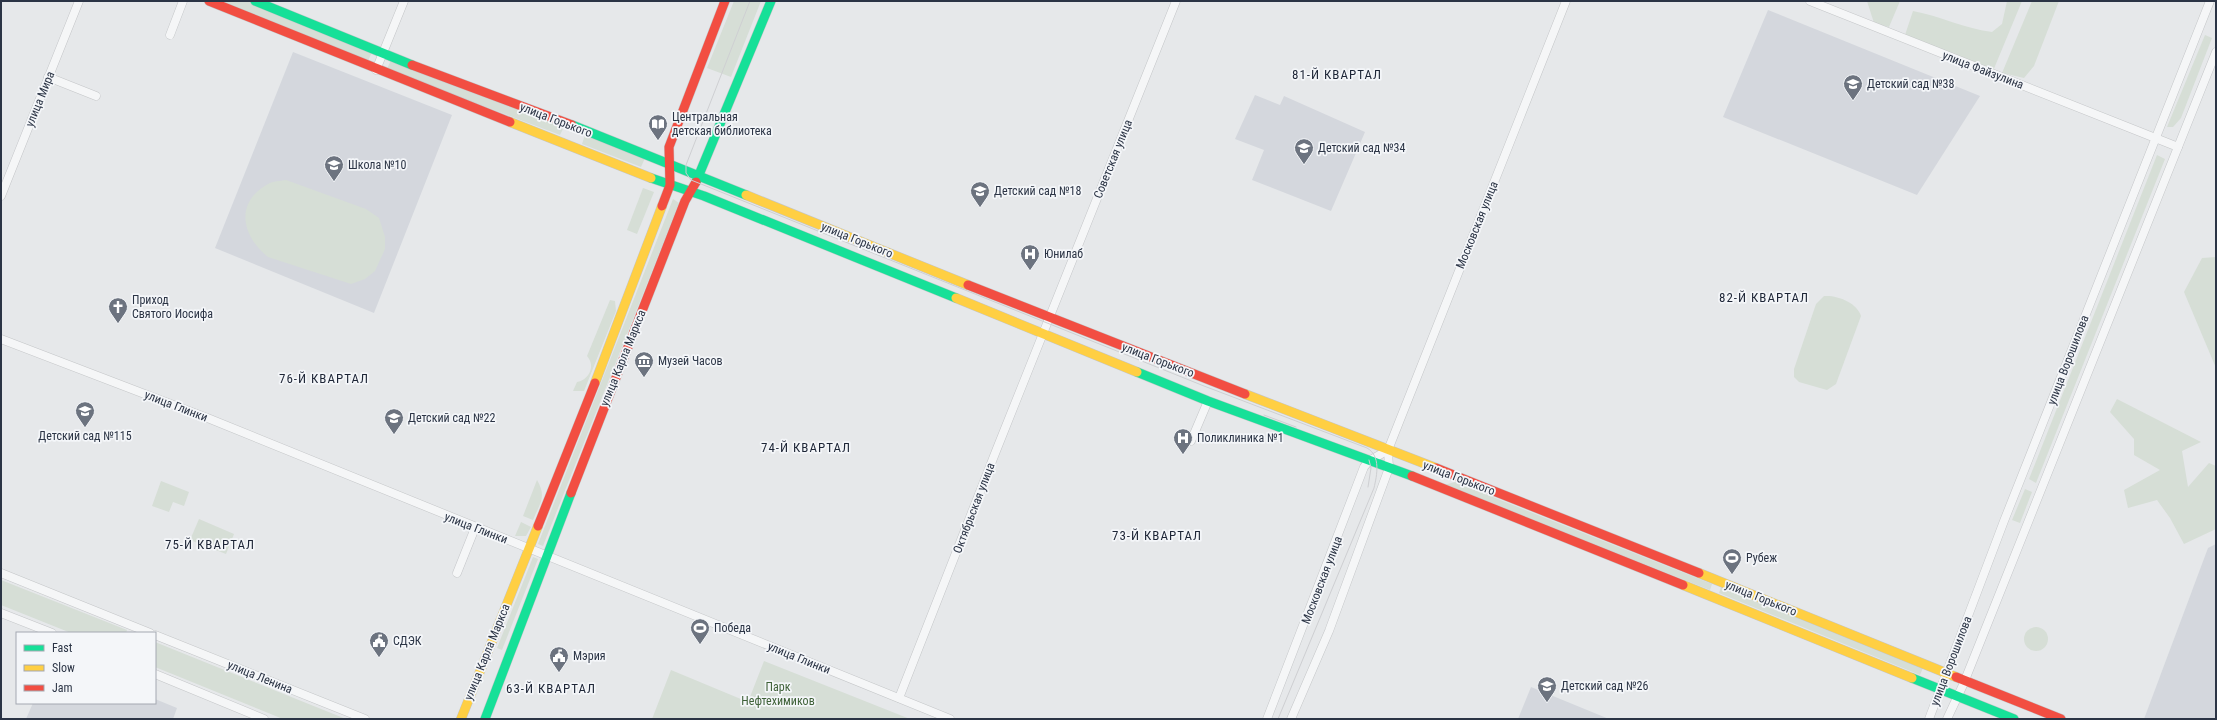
<svg xmlns="http://www.w3.org/2000/svg" width="2217" height="720" viewBox="0 0 2217 720" font-family="'Roboto Condensed',sans-serif">
<style>
.built{fill:#d4d7dd}
.green{fill:#d6ded6}
.lines{fill:none;stroke-linecap:round;stroke-linejoin:round}
.street-casing{stroke:#c4c6c8;stroke-width:9}
.fast-casing{stroke:#c4c6c8;stroke-width:10}
.slow-casing{stroke:#c4c6c8;stroke-width:10}
.jam-casing{stroke:#c4c6c8;stroke-width:10}
.street{stroke:#f5f6f7;stroke-width:8}
.fast{stroke:#16e098;stroke-width:9}
.slow{stroke:#ffcf43;stroke-width:9}
.jam{stroke:#f24e42;stroke-width:9}
.tram{stroke:#cecfd2;stroke-width:1}
.labels{text-anchor:middle;stroke-width:3.5;stroke-linejoin:round;paint-order:stroke}
.street-label{font-size:12px;fill:#2b3445;stroke:#f4f6f9}
.poi-label{font-size:12px;fill:#2b3445;stroke:#f4f6f9;text-anchor:start}
.park-label{font-size:12px;fill:#3f6138;stroke:#f4f6f9}
.neighbourhood-label{font-size:13px;letter-spacing:1px;fill:#1d2536;stroke:#f4f6f9}
</style>
<rect width="100%" height="100%" fill="#e6e8ea"/>
<!-- built -->
<g class="built">
<polygon points="1768,10 1980,96 1917,195 1723,117"/>
<polygon points="293,52 452,115 374,313 215,248"/>
<polygon points="1255,95 1280,105 1284,96 1365,132 1331,211 1252,180 1264,150 1235,139"/>
<polygon points="2216,544 2216,719 2144,719 2208,548"/>
<polygon points="1531,687 1609,719 1518,719"/>
<polygon points="155,699 177,708 173,719 26,719 33,703 155,703"/>
</g>
<!-- green -->
<g class="green">
<polygon points="220,1 248,1 372,52 368,61"/>
<polygon points="734,1 761,1 731,77 707,68"/>
<polygon points="1867,1 1900,1 1889,27 1874,23"/>
<path d="M2007 1H2022L1993 71 1905 35 1913 11C1940 16 1963 28 1992 32L2002 24Z"/>
<polygon points="2032,1 2059,1 2034,66 2024,78 2002,73"/>
<polygon points="2205,35 2212,38 2181,118 2173,127 2167,127"/>
<polygon points="391,60 564,127 560,135 387,69"/>
<polygon points="585,135 645,158 641,167 582,144"/>
<polygon points="2157,155 2165,159 2036,483 2029,479"/>
<path d="M286 180 366 209 379 218 385 237V249L375 271 365 279 351 284 268 257C242 236 234 203 268 184 273 181 280 181 286 180Z"/>
<polygon points="643,188 654,192 637,234 627,230"/>
<polygon points="673,199 679,203 543,546 538,544"/>
<polygon points="2216,257 2216,368 2184,292 2202,258"/>
<path d="M1824 296C1838 295 1857 303 1861 316L1836 384 1827 390 1799 382 1794 377V369L1816 304Z"/>
<path d="M610 300 615 301 616 311 584 391H573L577 382C589 380 596 366 587 356Z"/>
<polygon points="2117,399 2201,442 2182,451 2188,487 2209,463 2216,466 2216,529 2184,544 2170,518 2157,500 2128,508 2124,490 2160,470 2134,455 2134,439 2110,412"/>
<path d="M537 480C547 497 540 503 533 520L523 516Z"/>
<polygon points="161,481 189,492 184,506 173,502 169,512 152,506"/>
<polygon points="1455,482 1712,584 1710,590 1444,485"/>
<polygon points="2025,489 2032,492 2020,523 2012,520"/>
<polygon points="199,519 234,534 226,554 190,540"/>
<polygon points="521,522 531,527 526,536 515,536"/>
<polygon points="533,557 538,559 502,650 497,648"/>
<polygon points="1,580 127,630 126,633 71,633 1,605"/>
<polygon points="1721,587 1923,668 1920,675 1719,593"/>
<circle cx="2036" cy="639" r="12"/>
<polygon points="155,642 346,719 283,719 155,667"/>
<polygon points="764,661 910,719 652,719 671,670 748,702"/>
</g>
<g class="lines">
<defs>
<g id="street">
<polyline points="1810,1 2178,147"/>
<polyline points="170,35 183,1"/>
<polyline points="376,70 404,1"/>
<polyline points="48,77 96,96"/>
<polyline points="1,196 79,1"/>
<polyline points="1,339 210,419 950,719"/>
<polyline points="1191,441 1208,401"/>
<polyline points="1,573 150,633"/>
<polyline points="457,573 475,528"/>
<polyline points="1,613 52,633"/>
<polyline points="155,635 365,719"/>
<polyline points="155,674 264,719"/>
<polyline points="899,698 996,451 1176,1"/>
<polyline points="1267,719 1364,467 1369,461 1388,450"/>
<polyline points="1291,719 1329,631 1389,468 1388,450 1566,1"/>
<polyline points="1929,719 2004,521 2210,1"/>
<polyline points="1947,719 1963,685 2216,52"/>
</g>
<g id="fast">
<polyline points="255,1 412,65"/>
<polyline points="572,125 746,195"/>
<polyline points="651,178 704,196 956,298"/>
<polyline points="696,182 771,1"/>
<polyline points="1137,372 1208,401 1412,476"/>
<polyline points="1912,678 2014,719"/>
<polyline points="485,719 571,493"/>
</g>
<g id="slow">
<polyline points="510,122 651,178"/>
<polyline points="746,195 968,285"/>
<polyline points="956,298 1137,372"/>
<polyline points="595,383 662,206"/>
<polyline points="1245,394 1436,468"/>
<polyline points="1699,573 1956,677"/>
<polyline points="1683,585 1912,678"/>
<polyline points="461,719 538,526"/>
</g>
<g id="jam">
<polyline points="209,1 510,122"/>
<polyline points="412,65 572,125"/>
<polyline points="662,206 670,185 669,147 725,1"/>
<polyline points="968,285 1245,394"/>
<polyline points="1436,468 1699,573"/>
<polyline points="1412,476 1683,585"/>
<polyline points="571,493 685,201 696,182"/>
<polyline points="538,526 595,383"/>
<polyline points="1956,677 2061,719"/>
</g>
</defs>
<!-- street casing -->
<use href="#street" class="street-casing"/>
<!-- fast casing -->
<use href="#fast" class="fast-casing"/>
<!-- slow casing -->
<use href="#slow" class="slow-casing"/>
<!-- jam casing -->
<use href="#jam" class="jam-casing"/>
<!-- street -->
<use href="#street" class="street"/>
<!-- fast -->
<use href="#fast" class="fast"/>
<!-- slow -->
<use href="#slow" class="slow"/>
<!-- jam -->
<use href="#jam" class="jam"/>
<!-- tram -->
<g class="tram">
<path d="M750 1 686 165V173L691 180 1204 386 1367 448C1381 456 1377 475 1374 488L1278 719"/>
<polyline points="1264,415 1296,427"/>
<polyline points="1368,487 1371,468 1369,460"/>
</g>
</g>
<!-- icons -->
<defs>
<symbol id="school-pin" viewBox="-11 -11 22 30"><path d="M0 17L-7.5 6A9.5 9.5 0 1 1 7.5 6Z" fill="#6c737f" stroke="#f4f6f9"/><path d="M0-5L7-2L0 1L-7-2ZM-4 1L0 2.5L4 1V4Q0 6-4 4Z" fill="#fff"/></symbol>
<symbol id="library-pin" viewBox="-11 -11 22 30"><path d="M0 17L-7.5 6A9.5 9.5 0 1 1 7.5 6Z" fill="#6c737f" stroke="#f4f6f9"/><path d="M-6-4Q-3-5.5-.7-3.5V5Q-3 3-6 4ZM6-4Q3-5.5 .7-3.5V5Q3 3 6 4Z" fill="#fff"/></symbol>
<symbol id="hospital-pin" viewBox="-11 -11 22 30"><path d="M0 17L-7.5 6A9.5 9.5 0 1 1 7.5 6Z" fill="#6c737f" stroke="#f4f6f9"/><path d="M-5-5h3v3.5h4V-5h3V5h-3V1.5h-4V5h-3Z" fill="#fff"/></symbol>
<symbol id="church-pin" viewBox="-11 -11 22 30"><path d="M0 17L-7.5 6A9.5 9.5 0 1 1 7.5 6Z" fill="#6c737f" stroke="#f4f6f9"/><path d="M-1.2-6h2.4v3.5h3.3v2.4h-3.3V6h-2.4V-.1h-3.3v-2.4h3.3Z" fill="#fff"/></symbol>
<symbol id="museum-pin" viewBox="-11 -11 22 30"><path d="M0 17L-7.5 6A9.5 9.5 0 1 1 7.5 6Z" fill="#6c737f" stroke="#f4f6f9"/><path d="M0-6L6-3V-2H-6V-3ZM-5-1h2V3h-2ZM-1-1h2V3h-2ZM3-1h2V3H3ZM-6 4H6V6H-6Z" fill="#fff"/></symbol>
<symbol id="stadium-pin" viewBox="-11 -11 22 30"><path d="M0 17L-7.5 6A9.5 9.5 0 1 1 7.5 6Z" fill="#6c737f" stroke="#f4f6f9"/><path d="M0-5a6.5 5 0 1 0 0 10a6.5 5 0 1 0 0-10ZM-3.5-1.8h7v3.6h-7Z" fill="#fff"/></symbol>
<symbol id="civic-pin" viewBox="-11 -11 22 30"><path d="M0 17L-7.5 6A9.5 9.5 0 1 1 7.5 6Z" fill="#6c737f" stroke="#f4f6f9"/><path d="M-.6-6.5H3V-4.5H.6V-3L4-1V1h2V6H-6V1h2V-1L-.6-3ZM-1.2 2.5V6h2.4V2.5Z" fill="#fff"/></symbol>
</defs>
<g fill-rule="evenodd">
<use href="#school-pin" x="1842" y="73" width="22" height="30"/>
<use href="#library-pin" x="647" y="113" width="22" height="30"/>
<use href="#school-pin" x="1293" y="137" width="22" height="30"/>
<use href="#school-pin" x="323" y="154" width="22" height="30"/>
<use href="#school-pin" x="969" y="180" width="22" height="30"/>
<use href="#hospital-pin" x="1019" y="243" width="22" height="30"/>
<use href="#church-pin" x="107" y="296" width="22" height="30"/>
<use href="#museum-pin" x="633" y="350" width="22" height="30"/>
<use href="#school-pin" x="74" y="400" width="22" height="30"/>
<use href="#school-pin" x="383" y="407" width="22" height="30"/>
<use href="#hospital-pin" x="1172" y="427" width="22" height="30"/>
<use href="#stadium-pin" x="1721" y="547" width="22" height="30"/>
<use href="#stadium-pin" x="689" y="617" width="22" height="30"/>
<use href="#civic-pin" x="368" y="630" width="22" height="30"/>
<use href="#civic-pin" x="548" y="645" width="22" height="30"/>
<use href="#school-pin" x="1536" y="675" width="22" height="30"/>
</g>
<g class="labels">
<!-- street labels -->
<g class="street-label">
<text transform="translate(1983 70) rotate(21)" y="4">улица Файзулина</text>
<text transform="translate(40 99) rotate(-68)" y="4">улица Мира</text>
<text transform="translate(556 120) rotate(21)" y="4">улица Горького</text>
<text transform="translate(1113 159) rotate(-68)" y="4">Советская улица</text>
<text transform="translate(1477 225) rotate(-68)" y="4">Московская улица</text>
<text transform="translate(857 240) rotate(22)" y="4">улица Горького</text>
<text transform="translate(623 358) rotate(-68)" y="4">улица Карла Маркса</text>
<text transform="translate(1158 360) rotate(21)" y="4">улица Горького</text>
<text transform="translate(2068 360) rotate(-69)" y="4">улица Ворошилова</text>
<text transform="translate(176 406) rotate(21)" y="4">улица Глинки</text>
<text transform="translate(1459 478) rotate(21)" y="4">улица Горького</text>
<text transform="translate(974 508) rotate(-69)" y="4">Октябрьская улица</text>
<text transform="translate(476 528) rotate(21)" y="4">улица Глинки</text>
<text transform="translate(1322 580) rotate(-69)" y="4">Московская улица</text>
<text transform="translate(1761 598) rotate(22)" y="4">улица Горького</text>
<text transform="translate(487 652) rotate(-68)" y="4">улица Карла Маркса</text>
<text transform="translate(799 658) rotate(22)" y="4">улица Глинки</text>
<text transform="translate(1951 661) rotate(-69)" y="4">улица Ворошилова</text>
<text transform="translate(260 677) rotate(22)" y="4">улица Ленина</text>
</g>
<!-- poi labels -->
<g class="poi-label">
<text x="1867" y="88">Детский сад №38</text>
<text x="672" y="121">Центральная<tspan x="672" dy="14">детская библиотека</tspan></text>
<text x="1318" y="152">Детский сад №34</text>
<text x="348" y="169">Школа №10</text>
<text x="994" y="195">Детский сад №18</text>
<text x="1044" y="258">Юнилаб</text>
<text x="132" y="304">Приход<tspan x="132" dy="14">Святого Иосифа</tspan></text>
<text x="658" y="365">Музей Часов</text>
<text x="408" y="422">Детский сад №22</text>
<text x="85" y="440" text-anchor="middle">Детский сад №115</text>
<text x="1197" y="442">Поликлиника №1</text>
<text x="1746" y="562">Рубеж</text>
<text x="714" y="632">Победа</text>
<text x="393" y="645">СДЭК</text>
<text x="573" y="660">Мэрия</text>
<text x="1561" y="690">Детский сад №26</text>
</g>
<!-- park labels -->
<g class="park-label">
<text x="778" y="691">Парк<tspan x="778" dy="14">Нефтехимиков</tspan></text>
</g>
<!-- neighbourhood labels -->
<g class="neighbourhood-label">
<text x="1337" y="79">81-Й КВАРТАЛ</text>
<text x="1764" y="302">82-Й КВАРТАЛ</text>
<text x="324" y="383">76-Й КВАРТАЛ</text>
<text x="806" y="452">74-Й КВАРТАЛ</text>
<text x="1157" y="540">73-Й КВАРТАЛ</text>
<text x="210" y="549">75-Й КВАРТАЛ</text>
<text x="551" y="693">63-Й КВАРТАЛ</text>
</g>
</g>
<!-- border -->
<rect width="2217" height="720" fill="none" stroke="#2b3445" stroke-width="4"/>
<!-- legend -->
<rect x="16" y="632" width="140" height="72" fill="#f4f6f9" stroke="#a4a8b1"/>
<rect x="24" y="645" width="20" height="6" fill="#16e098" stroke="#a4a8b1"/>
<text x="52" y="652" font-size="12" fill="#2b3445">Fast</text>
<rect x="24" y="665" width="20" height="6" fill="#ffcf43" stroke="#a4a8b1"/>
<text x="52" y="672" font-size="12" fill="#2b3445">Slow</text>
<rect x="24" y="685" width="20" height="6" fill="#f24e42" stroke="#a4a8b1"/>
<text x="52" y="692" font-size="12" fill="#2b3445">Jam</text>
</svg>
